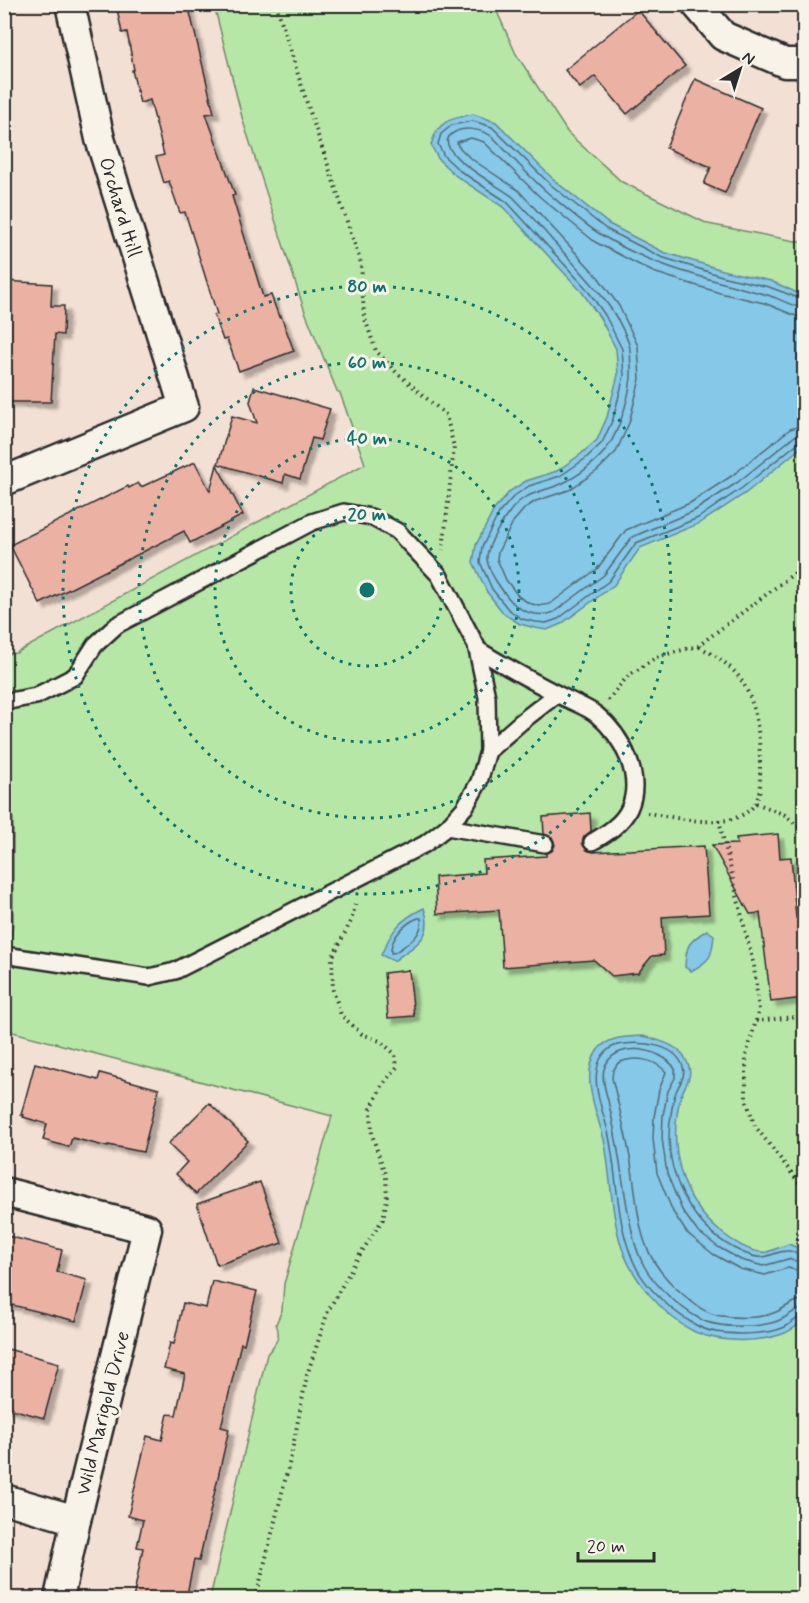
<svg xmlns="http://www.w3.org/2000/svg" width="809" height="1603" viewBox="0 0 809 1603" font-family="Mynerve,sans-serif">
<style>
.green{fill:#b6e7a6;stroke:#708968;stroke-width:1.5}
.water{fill:#86c8e7;stroke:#62899c;stroke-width:1.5}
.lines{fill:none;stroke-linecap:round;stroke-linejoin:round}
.shore{stroke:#4f6a76;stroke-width:1.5}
.building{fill:#ebb2a4;stroke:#2b2b2b;stroke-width:1.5;filter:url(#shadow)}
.service-casing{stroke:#2b2b2b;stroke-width:20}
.minor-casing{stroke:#2b2b2b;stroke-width:33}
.path{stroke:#2b2b2b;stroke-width:4;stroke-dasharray:1.5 4.5;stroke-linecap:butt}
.service{stroke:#f7f3e8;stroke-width:15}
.minor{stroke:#f7f3e8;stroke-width:28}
.ring{fill:none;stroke:#0f766e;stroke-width:3;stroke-dasharray:3 6}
.labels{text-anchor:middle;stroke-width:6;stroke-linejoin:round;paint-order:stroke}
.street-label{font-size:20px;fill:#2b2b2b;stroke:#f7f3e8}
.centre{fill:#0f766e;stroke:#f7f3e8;stroke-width:3}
.ring-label{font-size:18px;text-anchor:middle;font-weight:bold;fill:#0f766e;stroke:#f7f3e8;stroke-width:6;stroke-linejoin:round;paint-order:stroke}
</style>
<defs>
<filter id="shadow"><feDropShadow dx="5.5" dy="5.5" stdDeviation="1.5" flood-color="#0004"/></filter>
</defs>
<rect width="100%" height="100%" fill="#f3e0d4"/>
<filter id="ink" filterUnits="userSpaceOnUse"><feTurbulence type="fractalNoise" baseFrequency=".0167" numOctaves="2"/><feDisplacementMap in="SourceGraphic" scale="12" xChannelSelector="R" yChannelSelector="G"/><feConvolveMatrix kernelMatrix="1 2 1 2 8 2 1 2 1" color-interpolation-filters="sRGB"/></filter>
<g filter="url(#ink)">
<!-- green -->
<path class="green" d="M214 5H494L516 54 568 133 622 182 708 224 795 241H804V1598H210L267 1354C275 1345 282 1336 276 1324L282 1310 284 1284 332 1116 5 1030V994L13 923V819L5 818 4 654 16 653 365 464 340 393 337 391 304 309 243 121Z"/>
<!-- water -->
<g class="water">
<path d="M473 114 496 122 555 181 609 224 663 252 726 271 771 281 804 296V445L746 493 700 523 640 548 614 585 561 624 547 630 535 628 520 624 504 614 487 592 473 562 476 545 494 510 510 491 526 481 557 471 581 454 597 440 607 417 618 375 616 349 600 318 582 292 503 207 456 176 439 160 431 145C438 120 450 119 473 114Z"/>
<path d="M424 908C435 939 414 945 394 961L381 955C392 930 399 920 424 908Z"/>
<path d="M707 930 714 935C712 957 711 960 691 971L685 967C686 945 688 942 707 930Z"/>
<path d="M643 1036C661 1041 681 1045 688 1064 694 1077 683 1087 680 1099 668 1148 681 1201 721 1232 732 1241 752 1254 767 1252 774 1250 782 1246 789 1244L804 1251V1321C798 1325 792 1330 785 1333 760 1343 720 1343 695 1332 665 1318 632 1279 622 1248 611 1215 611 1178 605 1144 599 1116 579 1078 597 1051 607 1036 627 1037 643 1036Z"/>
</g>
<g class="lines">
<!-- shore -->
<g class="shore">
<polyline points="804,300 769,287 725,277 661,257 606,229 551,185 492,127 473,121 452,125 441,134 438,144 444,156 460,171 507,202 586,288 605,315 622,349 624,376 613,419 602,443 585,459 560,476 529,486 514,496 499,513 482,547 480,562 492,589 508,609 522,619 536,622 546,623 558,619 609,581 636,543 698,518 742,488 799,442 804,441"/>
<path d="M804 308C791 307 778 297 764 294 709 279 653 267 603 236 583 224 565 207 548 193 533 180 519 165 506 151 500 145 494 136 486 133 477 129 464 127 455 132 423 148 502 187 513 197 527 211 540 226 553 241 580 271 616 305 629 344 631 351 630 359 631 366 633 388 620 430 607 448 597 462 577 477 561 484 548 490 534 491 521 500 510 508 486 544 487 559 488 572 503 592 511 601 522 613 540 618 554 612L604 575 632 537 694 511 738 482 795 436 804 434"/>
<polyline points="804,317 796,316 764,303 720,293 653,272 595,242 540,197 484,142 471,138 457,142 458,146 470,158 518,190 598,277 619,306 638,346 640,379 629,423 616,452 597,471 569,490 536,501 525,508 513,522 498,552 497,559 506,580 519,597 529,603 539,606 550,604 597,569 626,530 690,503 733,475 790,429 804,425"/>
<path d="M418 918H421C424 936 407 944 394 953H391C390 938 405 923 418 918Z"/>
<path d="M804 1255C799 1255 793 1250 787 1251 769 1252 767 1263 744 1253 691 1231 661 1170 671 1115 672 1107 673 1099 676 1092 679 1084 686 1076 683 1067 676 1044 643 1042 624 1044 609 1045 599 1055 597 1070 593 1090 605 1116 609 1136 618 1180 616 1229 637 1269 649 1291 674 1313 696 1325 715 1337 765 1336 785 1327 792 1323 797 1317 804 1316"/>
<path d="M804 1263 788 1259 763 1266 741 1260 718 1247 697 1231 682 1210 667 1174 662 1138 663 1115 668 1091 675 1078V1069C662 1047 613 1039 604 1069 601 1081 607 1094 609 1105 620 1150 623 1196 634 1240 636 1248 640 1258 644 1266 655 1286 679 1307 700 1319 718 1329 762 1328 780 1320 789 1316 794 1309 804 1309"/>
<path d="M804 1272 788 1268 765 1275 740 1269 713 1254 687 1233 673 1212 657 1173 653 1139 654 1117 659 1090 666 1072C654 1058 634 1056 618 1063L613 1071 612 1078C619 1106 626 1134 631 1163 641 1223 635 1255 686 1297 696 1306 708 1315 722 1316 738 1318 760 1319 776 1312 786 1308 792 1300 804 1300"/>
</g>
</g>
<!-- building -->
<g class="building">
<polygon points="116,4 188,4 214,113 206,114 235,195 232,196 263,297 271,295 279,317 281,316 294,351 239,371 227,339 223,340 214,315 217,314 185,212 180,213 169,181 164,183 156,157 164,155 150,100 140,103 132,70 134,70 127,32 122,33"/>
<polygon points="638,10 685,66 627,114 595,76 580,88 565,70"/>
<polygon points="695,79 761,108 725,193 704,184 711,167 666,148"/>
<polygon points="4,281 52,284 51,306 64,306 63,335 55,334 51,402 4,402"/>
<polygon points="254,387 330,409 320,440 312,438 300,479 285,474 283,483 218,464 232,416 257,423 250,402"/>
<polygon points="195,462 210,491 217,465 243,515 190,543 184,531 40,604 10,545 128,486 129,488 138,483 141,487"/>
<polygon points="590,813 591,831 584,837 582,843 587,850 593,852 704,846 709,914 662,917 664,955 652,956 638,973 612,976 594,960 503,967 499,910 437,914 435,877 484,873 483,860 546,856 546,853 552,851 555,845 552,837 544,834 543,817"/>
<polygon points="778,834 780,858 791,857 796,918 804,917 804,998 771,1002 760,913 750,914 712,845 737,844 736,838"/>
<polygon points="409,970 414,1016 388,1018 384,973"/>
<polygon points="35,1063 98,1080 100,1073 159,1089 143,1152 108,1145 108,1147 72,1138 69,1147 43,1140 47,1124 23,1117 24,1115 21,1115"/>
<polygon points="209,1103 248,1141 196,1194 176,1174 187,1162 168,1144"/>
<polygon points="260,1182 282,1243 217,1265 197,1204"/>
<polygon points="4,1235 62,1250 57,1272 87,1280 76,1321 4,1303"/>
<polygon points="212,1281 257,1291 244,1344 241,1343 221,1427 229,1429 199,1561 194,1560 186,1599 133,1599 143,1548 137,1547 143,1520 128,1516 147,1436 162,1440 168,1414 176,1415 185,1374 164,1369 170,1343 174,1344 183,1303 206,1308"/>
<polygon points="4,1348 59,1363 44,1418 4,1407"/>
</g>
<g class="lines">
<defs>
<g id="service">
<path d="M477 649C504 666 532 681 561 696 572 702 588 707 597 715 622 736 644 776 629 809 622 824 606 834 592 842"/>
<polyline points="4,702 36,696 75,676 95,645 117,625 312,522 344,512 371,517 397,531 439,575 476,645 487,697 488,751 479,782 465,807 447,827 425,844 175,971 149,977 4,955"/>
<polyline points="488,751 521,722 557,694"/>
<polyline points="447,827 545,844"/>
</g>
<g id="minor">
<polyline points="696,4 723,36 785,63 804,63"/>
<polyline points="4,481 184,407 100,139 70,4"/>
<polyline points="4,1192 147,1229 76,1520 59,1598"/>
<polyline points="4,1499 76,1520"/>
</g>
</defs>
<!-- service casing -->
<use href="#service" class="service-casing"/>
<!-- minor casing -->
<use href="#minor" class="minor-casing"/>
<!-- path -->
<g class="path">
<polyline points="276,4 306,100 361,263 364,316 376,351 396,372 446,415 454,447 443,550"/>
<polyline points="608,700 627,677 656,657 698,646 804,566"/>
<polyline points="756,803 785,815 804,832"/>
<path d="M647 813C675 817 723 830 747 812 750 810 755 805 756 802 761 793 760 780 760 770 760 739 758 703 739 677 728 663 713 654 698 646"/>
<polyline points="719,820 754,967 759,1010 746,1056 746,1099 755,1126 804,1189"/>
<polyline points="756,1021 804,1016"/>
<polyline points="256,1598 291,1456 307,1375 328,1311 357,1259 383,1219 387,1199 386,1177 372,1135 371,1109 382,1086 397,1067 395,1054 380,1041 362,1034 341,1015 333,990 332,958 351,921 356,902"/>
</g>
<!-- service -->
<use href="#service" class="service"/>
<!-- minor -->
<use href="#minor" class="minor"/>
</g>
</g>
<!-- distance rings -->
<g class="ring">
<circle cx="367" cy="590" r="76"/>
<circle cx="367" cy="590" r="152"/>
<circle cx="367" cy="590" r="228"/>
<circle cx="367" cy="590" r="304"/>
</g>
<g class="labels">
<!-- street labels -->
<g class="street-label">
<text transform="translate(121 207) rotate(73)" y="7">Orchard Hill</text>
<text transform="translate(102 1413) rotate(-76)" y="7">Wild Marigold Drive</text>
</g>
</g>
<circle cx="367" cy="590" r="9" class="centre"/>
<g class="ring-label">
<text x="367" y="292">80 m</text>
<text x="367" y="368">60 m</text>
<text x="367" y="444">40 m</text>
<text x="367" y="520">20 m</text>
</g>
<!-- margin -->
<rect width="809" height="1603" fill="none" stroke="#f7f3e8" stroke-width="24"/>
<rect x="12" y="12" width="785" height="1579" fill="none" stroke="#2b2b2b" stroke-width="2" filter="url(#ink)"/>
<!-- north arrow -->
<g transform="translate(740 69) rotate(38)" stroke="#f7f3e8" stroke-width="4.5" paint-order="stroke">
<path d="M0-4.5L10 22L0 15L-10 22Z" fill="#2b2b2b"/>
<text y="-9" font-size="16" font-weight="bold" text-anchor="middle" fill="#2b2b2b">N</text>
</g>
<!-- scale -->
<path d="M578 1552v9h76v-9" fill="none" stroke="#2b2b2b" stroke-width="3"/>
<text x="587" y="1552" font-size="18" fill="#2b2b2b" stroke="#f7f3e8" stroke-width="4.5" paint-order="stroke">20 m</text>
</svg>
